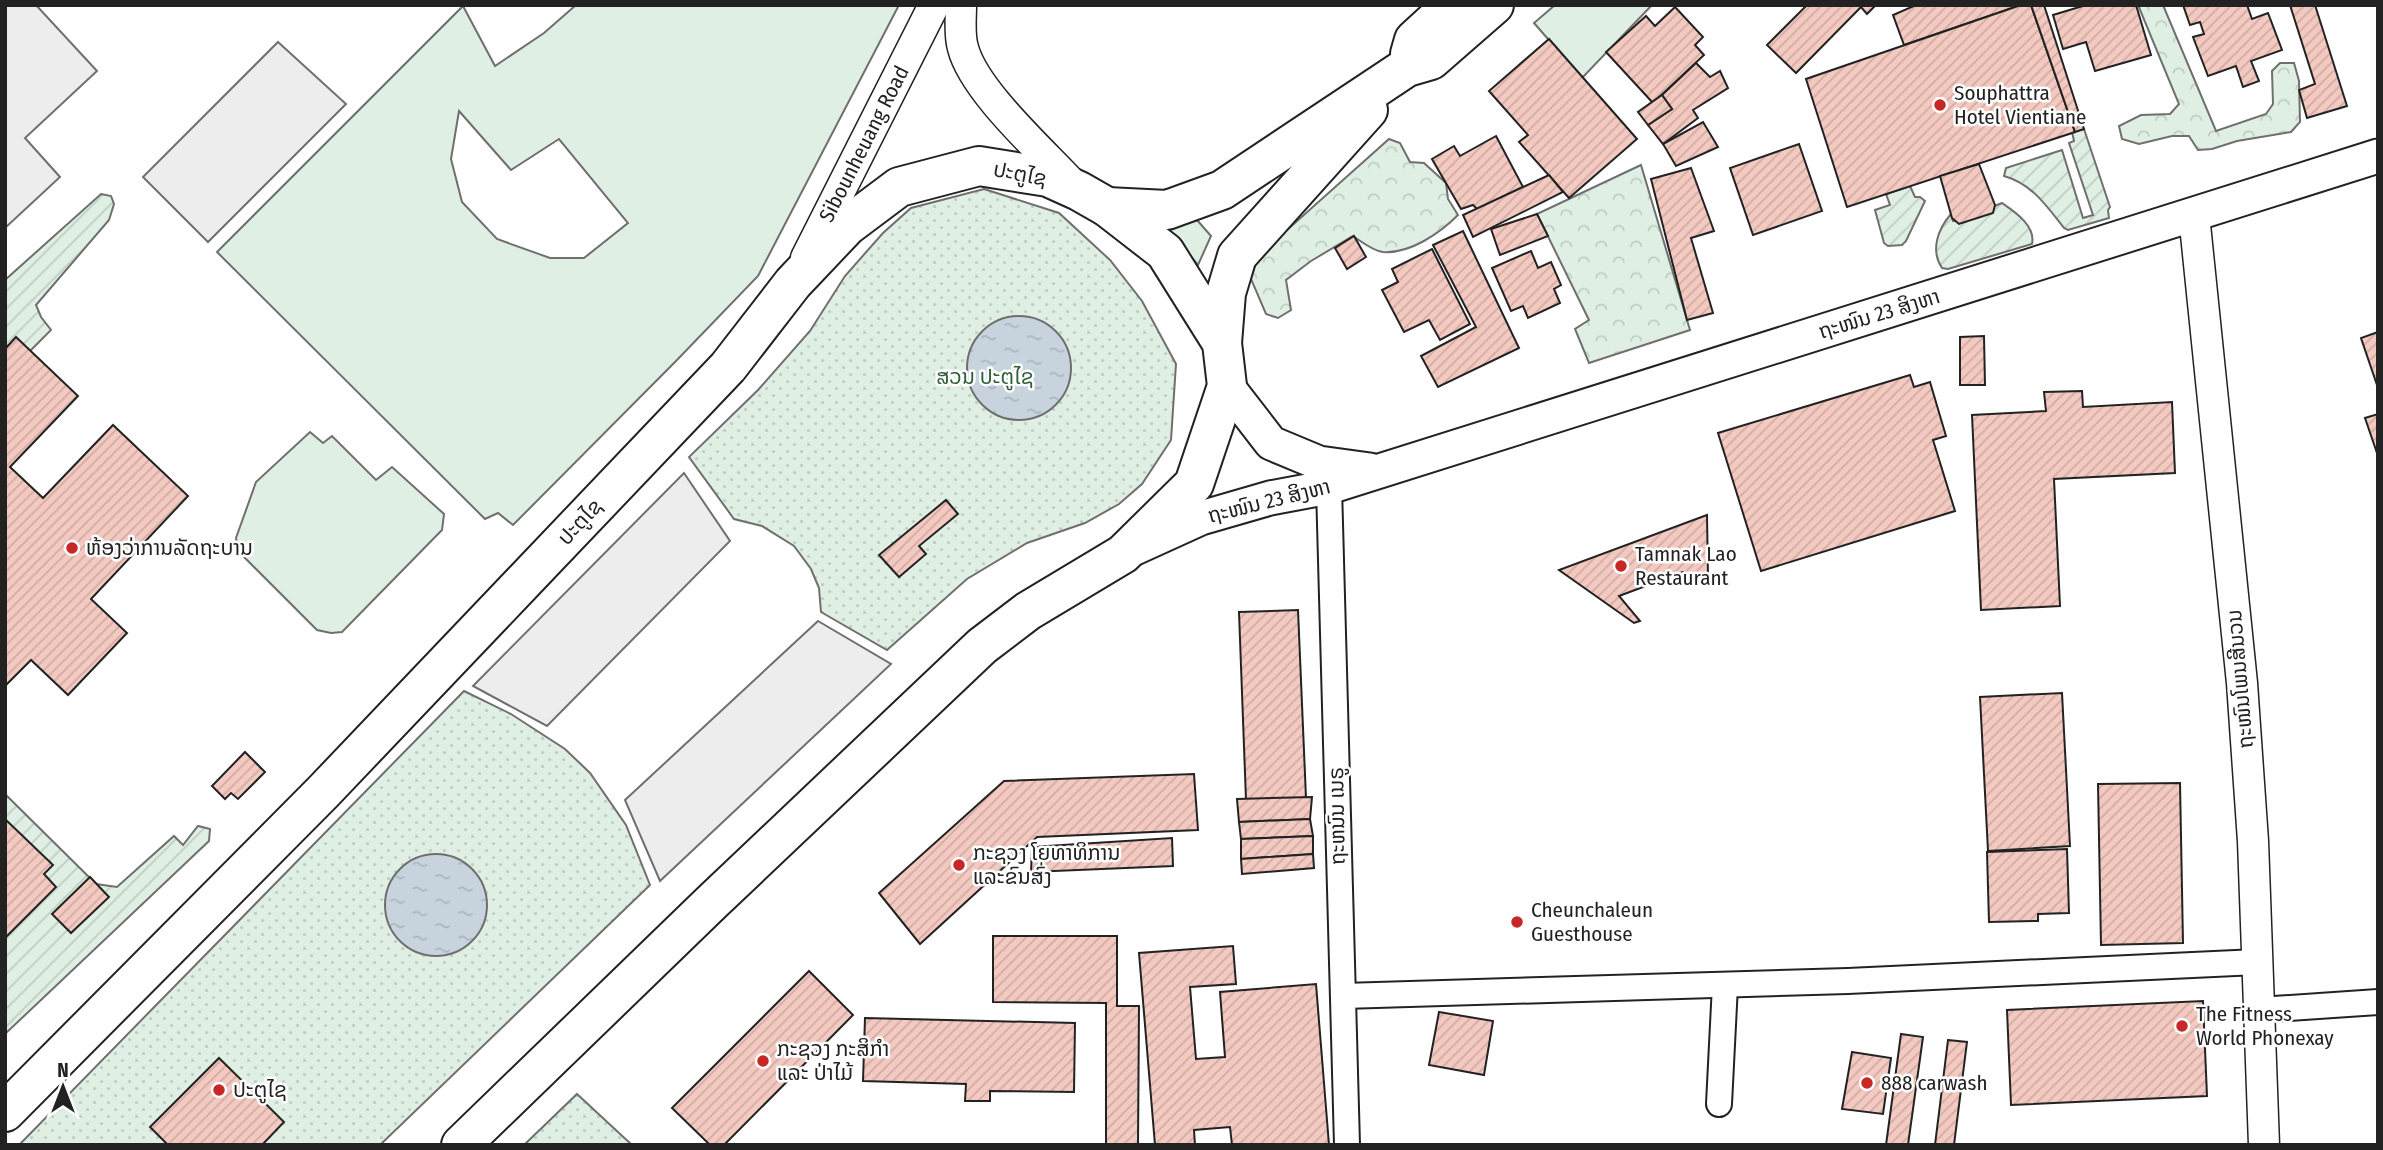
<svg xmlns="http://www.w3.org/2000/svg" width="2383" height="1150" viewBox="0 0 2383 1150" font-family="'Fira Sans Condensed','Noto Sans Lao',sans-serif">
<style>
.grass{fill:#e0efe3;stroke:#6f6f6f;stroke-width:2;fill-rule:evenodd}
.forest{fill:url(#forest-crowns);stroke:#6f6f6f;stroke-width:2}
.park{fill:url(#park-dots);stroke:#6f6f6f;stroke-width:2}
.garden{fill:url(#garden-furrows);stroke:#6f6f6f;stroke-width:2}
.parking{fill:#ededed;stroke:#6f6f6f;stroke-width:2}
.water{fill:url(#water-ripples);stroke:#6f6f6f;stroke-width:2}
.building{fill:url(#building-hatch);stroke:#222;stroke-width:2}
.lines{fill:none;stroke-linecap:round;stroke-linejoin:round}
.minor-casing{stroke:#222;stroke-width:28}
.tertiary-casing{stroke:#222;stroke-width:33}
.secondary-casing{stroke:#222;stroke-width:37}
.trunk-casing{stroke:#222;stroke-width:42}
.minor{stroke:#fff;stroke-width:24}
.tertiary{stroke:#fff;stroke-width:30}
.secondary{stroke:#fff;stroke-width:33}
.trunk{stroke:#fff;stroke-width:38}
.poi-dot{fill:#c62828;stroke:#fff;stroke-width:2.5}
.labels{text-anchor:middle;stroke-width:5;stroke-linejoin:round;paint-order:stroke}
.poi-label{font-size:21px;fill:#222;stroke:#fff;text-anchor:start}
.street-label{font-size:21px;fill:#222;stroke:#fff}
.park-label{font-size:21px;fill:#2f5e38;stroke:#fff}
</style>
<defs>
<pattern id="forest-crowns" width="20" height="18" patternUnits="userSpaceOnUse" patternTransform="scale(1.75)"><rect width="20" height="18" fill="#e0efe3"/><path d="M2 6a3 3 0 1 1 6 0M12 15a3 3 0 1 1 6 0" fill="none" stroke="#c0cdc2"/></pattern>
<pattern id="park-dots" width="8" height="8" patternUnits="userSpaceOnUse" patternTransform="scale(1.75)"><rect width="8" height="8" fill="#e0efe3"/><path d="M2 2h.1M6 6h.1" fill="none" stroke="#c0cdc2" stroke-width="1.8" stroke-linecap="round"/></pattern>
<pattern id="garden-furrows" width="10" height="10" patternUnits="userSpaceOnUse" patternTransform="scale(1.75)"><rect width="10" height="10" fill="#e0efe3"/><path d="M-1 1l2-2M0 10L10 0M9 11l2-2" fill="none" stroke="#c0cdc2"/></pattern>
<pattern id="water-ripples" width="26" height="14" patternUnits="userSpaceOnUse" patternTransform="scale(1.75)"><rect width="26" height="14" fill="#c7d3dd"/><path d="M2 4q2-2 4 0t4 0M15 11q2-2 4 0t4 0" fill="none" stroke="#abb5bd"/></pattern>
<pattern id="building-hatch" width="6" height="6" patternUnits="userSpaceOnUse" patternTransform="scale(1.75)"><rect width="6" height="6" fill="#f3c9c0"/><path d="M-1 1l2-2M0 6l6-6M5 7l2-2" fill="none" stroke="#d0aca5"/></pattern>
</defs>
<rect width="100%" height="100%" fill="#fff"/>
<!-- grass -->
<g class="grass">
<path d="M576 5H899L758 276 676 361 513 525 498 513 485 519 217 252 463 6 495 66 544 33ZM459 111 511 170 559 139 628 223 584 258H550L497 239 462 202 451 159Z"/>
<polygon points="1555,5 1652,5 1582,78 1534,23"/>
<polygon points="1197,220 1211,236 1198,265 1167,228"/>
<polygon points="310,432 323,443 332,436 376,480 392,467 444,514 442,530 342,632 331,633 317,630 238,551 236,538 256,482"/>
</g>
<!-- forest -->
<g class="forest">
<polygon points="2138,5 2163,5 2216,131 2266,114 2273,104 2272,71 2280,63 2294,63 2299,81 2300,122 2291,132 2237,141 2212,149 2198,150 2189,136 2172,136 2139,144 2122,139 2119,126 2141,115 2170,114 2179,104"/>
<path d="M1389 139 1400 143 1410 162 1424 163 1446 183 1448 199 1458 215C1440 233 1410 254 1383 252 1373 251 1362 242 1353 236L1311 261 1286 280 1291 310 1278 318 1266 314 1251 279 1258 256Z"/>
<polygon points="1641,165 1690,330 1589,363 1575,329 1589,320 1537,214"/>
</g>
<!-- park -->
<g class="park">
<polygon points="984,189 1059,213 1110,260 1142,301 1176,364 1171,440 1142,484 1119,504 1085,523 1027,543 967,579 887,650 821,612 819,588 811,569 794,546 762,526 734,519 689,457 758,390 810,331 845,276 883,233 911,208"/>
<polygon points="464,691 511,714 565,749 590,773 626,825 650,885 380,1145 19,1145"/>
<polygon points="577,1094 632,1145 524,1145"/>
</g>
<!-- garden -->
<g class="garden">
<path d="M2084 129 2110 207 2108 210 2109 218 2068 230 2064 228C2046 205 2032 184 2004 176L2006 168 2062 150 2083 218 2093 215 2069 143 2074 141 2072 132Z"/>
<polygon points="1910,186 1915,197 1920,197 1925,201 1906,241 1902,245 1888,246 1884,243 1875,210 1890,205 1886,194"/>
<polygon points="101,194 111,196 114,204 109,220 36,305 41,317 51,330 30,351 16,338 5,349 5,280"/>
<path d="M2002 203C2015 212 2036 226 2032 244L1948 269 1942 268C1930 250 1938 229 1951 214L1953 221H1958Z"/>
<polygon points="5,794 96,884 117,887 174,836 183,845 198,826 210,829 209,841 5,1034"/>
</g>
<!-- parking -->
<g class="parking">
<polygon points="5,5 36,5 97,71 25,138 60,177 5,228"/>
<polygon points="278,42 346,104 208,242 143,177"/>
<polygon points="684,473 730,541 547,726 473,686"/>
<polygon points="818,621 891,664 660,881 625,800"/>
</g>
<!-- water -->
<g class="water">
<circle cx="1019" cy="368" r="52"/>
<circle cx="436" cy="905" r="51"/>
</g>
<!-- building -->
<g class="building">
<polygon points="1807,5 1876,5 1867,14 1861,7 1796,73 1767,45"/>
<polygon points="1916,5 2021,5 1904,45 1893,15"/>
<polygon points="2021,5 2031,5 2075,132 1847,207 1806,79"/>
<polygon points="2031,5 2044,5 2084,129 2075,132"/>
<polygon points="2086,5 2136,5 2151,55 2095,71 2086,42 2063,49 2053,15"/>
<polygon points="2183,5 2247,5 2252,19 2268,13 2282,50 2251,61 2259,81 2243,87 2236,66 2208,76 2193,37 2204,34 2200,22 2190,25"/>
<polygon points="2290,5 2315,5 2347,106 2307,118 2299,90 2315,84"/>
<polygon points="1675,7 1703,37 1695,45 1704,55 1653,103 1606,52 1646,16 1655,26"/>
<polygon points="1549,39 1637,139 1569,198 1519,142 1528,135 1489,91"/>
<polygon points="1696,63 1710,77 1720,71 1728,88 1693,110 1698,118 1663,144 1648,125 1672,109 1662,95"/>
<polygon points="1662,95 1672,109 1648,125 1638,112"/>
<polygon points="1703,122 1718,147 1676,166 1663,144"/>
<polygon points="1496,136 1523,187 1477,209 1473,205 1461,209 1432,159 1454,146 1460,156"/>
<polygon points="1799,144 1822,211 1753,235 1730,168"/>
<polygon points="1979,164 1995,205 1993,213 1959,224 1952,218 1940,176"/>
<polygon points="1691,168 1714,231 1691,238 1713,313 1687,320 1651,179"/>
<polygon points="1549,175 1563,192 1473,237 1463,215"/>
<polygon points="1537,214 1548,236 1500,255 1491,229"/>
<polygon points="1463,231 1519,348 1438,387 1421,356 1476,327 1433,245"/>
<polygon points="1354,236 1366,257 1347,269 1335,248"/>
<polygon points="1432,249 1470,324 1440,340 1429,320 1404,332 1382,290 1398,282 1392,269"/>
<polygon points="1531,251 1538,268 1551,262 1561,285 1554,289 1560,303 1528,318 1523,306 1511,311 1492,268"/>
<polygon points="2378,332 2378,388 2361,338"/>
<polygon points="1984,336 1985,385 1960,385 1960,337"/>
<polygon points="16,337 78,396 10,467 43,498 113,425 188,496 91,599 127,633 68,695 31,660 5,686 5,349"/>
<polygon points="1910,375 1914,387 1930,382 1946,436 1933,440 1955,511 1761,571 1718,433"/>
<polygon points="2082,391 2083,407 2172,402 2175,473 2054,479 2060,606 1981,610 1972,415 2046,411 2044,392"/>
<polygon points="2378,414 2378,456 2365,418"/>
<polygon points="946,500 958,514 919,546 926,554 899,577 879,555"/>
<polygon points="1707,515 1708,576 1694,584 1683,572 1619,596 1640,621 1634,623 1559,570"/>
<polygon points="1298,610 1306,798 1246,800 1239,612"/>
<polygon points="2062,693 2070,846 1988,851 1980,697"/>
<polygon points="245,752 265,772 238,799 231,793 225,799 212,786"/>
<polygon points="1194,774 1198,830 1037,837 920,944 879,893 1004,781"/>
<polygon points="2180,783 2183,943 2101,945 2098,784"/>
<polygon points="1312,797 1310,819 1239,822 1237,799"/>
<polygon points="5,819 53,865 44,874 56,887 5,938"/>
<polygon points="1310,819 1313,836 1241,839 1239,822"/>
<polygon points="1313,836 1313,854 1241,859 1241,839"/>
<polygon points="1172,838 1173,866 1031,872 1032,847"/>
<polygon points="2067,849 2069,913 2038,914 2038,921 1989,922 1987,852"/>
<polygon points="1313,854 1314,868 1242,874 1241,859"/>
<polygon points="90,877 109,897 71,933 52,914"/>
<polygon points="993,936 1117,936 1117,1006 1139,1006 1138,1145 1106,1145 1106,1003 993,1002"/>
<polygon points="1233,946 1236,984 1190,987 1196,1059 1225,1057 1220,992 1316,984 1329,1145 1232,1145 1230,1127 1194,1130 1195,1145 1155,1145 1139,953"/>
<polygon points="809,971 853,1015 724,1145 710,1145 672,1108"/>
<polygon points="2203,1001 2207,1096 2011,1105 2007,1010"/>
<polygon points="1439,1012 1493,1021 1484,1075 1429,1065"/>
<polygon points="865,1018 1075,1023 1074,1092 990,1091 990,1101 965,1101 966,1084 863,1081"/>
<polygon points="1901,1034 1923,1037 1908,1145 1886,1145"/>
<polygon points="1948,1040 1967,1042 1954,1145 1935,1145"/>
<polygon points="1852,1052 1891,1058 1883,1114 1842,1109"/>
<polygon points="219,1058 284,1122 262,1145 168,1145 150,1127"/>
</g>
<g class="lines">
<defs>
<g id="minor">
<polyline points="1329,487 1347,1145"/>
<polyline points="1343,996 1848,981 2257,962"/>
<polyline points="2259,1010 2378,1002"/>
<polyline points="1719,1104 1725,985"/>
</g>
<g id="tertiary">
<path d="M961 5C961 19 959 35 963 48 974 91 1043 152 1074 186"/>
<polyline points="2194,215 2242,683 2253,841 2264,1145"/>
<polyline points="806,258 934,5"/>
</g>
<g id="secondary">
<polyline points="1227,386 1271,443 1319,463 1370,470"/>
<polyline points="1135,548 1201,518 1270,498 1329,487 2378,156"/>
</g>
<g id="trunk">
<polyline points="1410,54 1414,40 1452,5"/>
<polyline points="1107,207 1167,210 1222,190 1407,67 1431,60 1494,5"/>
<polyline points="1222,343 1226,293 1237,256 1368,110"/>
<polyline points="5,1112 323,792 526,579 728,367 793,283 847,226 899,187 979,166 1048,177 1079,191 1107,207 1165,252 1222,343 1227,386 1194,484 1123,554 1028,611 982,646 712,902 461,1145"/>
</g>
</defs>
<!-- minor casing -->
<use href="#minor" class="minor-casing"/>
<!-- tertiary casing -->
<use href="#tertiary" class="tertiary-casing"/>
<!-- secondary casing -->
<use href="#secondary" class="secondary-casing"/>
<!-- trunk casing -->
<use href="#trunk" class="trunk-casing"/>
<!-- minor -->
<use href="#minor" class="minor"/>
<!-- tertiary -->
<use href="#tertiary" class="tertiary"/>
<!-- secondary -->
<use href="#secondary" class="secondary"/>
<!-- trunk -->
<use href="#trunk" class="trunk"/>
</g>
<!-- markers -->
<g class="poi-dot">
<circle cx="1940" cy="105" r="7"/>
<circle cx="72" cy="548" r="7"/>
<circle cx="1621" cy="566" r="7"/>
<circle cx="959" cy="865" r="7"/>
<circle cx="1517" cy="922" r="7"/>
<circle cx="2182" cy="1026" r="7"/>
<circle cx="763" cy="1061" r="7"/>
<circle cx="1867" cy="1083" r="7"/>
<circle cx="219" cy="1090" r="7"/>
</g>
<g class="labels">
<!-- poi labels -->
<g class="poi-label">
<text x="1954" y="100">Souphattra<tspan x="1954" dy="24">Hotel Vientiane</tspan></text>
<text x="86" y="555">ຫ້ອງວ່າການລັດຖະບານ</text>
<text x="1635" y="561">Tamnak Lao<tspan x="1635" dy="24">Restaurant</tspan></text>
<text x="973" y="860">ກະຊວງ ໂຍທາທິການ<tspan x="973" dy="24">ແລະຂົນສົ່ງ</tspan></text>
<text x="1531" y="917">Cheunchaleun<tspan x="1531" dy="24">Guesthouse</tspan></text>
<text x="2196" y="1021">The Fitness<tspan x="2196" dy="24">World Phonexay</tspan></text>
<text x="777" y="1056">ກະຊວງ ກະສິກຳ<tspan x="777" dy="24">ແລະ ປ່າໄມ້</tspan></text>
<text x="1881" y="1090">888 carwash</text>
<text x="233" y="1097">ປະຕູໄຊ</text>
</g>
<!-- street labels -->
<g class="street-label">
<text transform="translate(864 144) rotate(-63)" y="7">Sibounheuang Road</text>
<text transform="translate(1020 174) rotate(11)" y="7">ປະຕູໄຊ</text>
<text transform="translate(1879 314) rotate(-17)" y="7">ຖະໜົນ 23 ສິງຫາ</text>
<text transform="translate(1269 501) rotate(-14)" y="7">ຖະໜົນ 23 ສິງຫາ</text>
<text transform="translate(580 522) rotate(-47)" y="7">ປະຕູໄຊ</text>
<text transform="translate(2240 679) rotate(-95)" y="7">ຖະໜົນໂພນສີນວນ</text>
<text transform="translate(1337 816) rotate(-91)" y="7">ຖະຫນົນ ເນຣູ</text>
</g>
<!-- park labels -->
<g class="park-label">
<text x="985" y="384">ສວນ ປະຕູໄຊ</text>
</g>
</g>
<!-- border -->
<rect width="2383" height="1150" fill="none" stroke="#222222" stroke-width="14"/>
<!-- north arrow -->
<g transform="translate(63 1087)" stroke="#ffffff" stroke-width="5" paint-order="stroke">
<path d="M0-5L12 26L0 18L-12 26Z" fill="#222222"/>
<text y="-10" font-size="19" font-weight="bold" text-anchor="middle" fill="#222222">N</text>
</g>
</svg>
